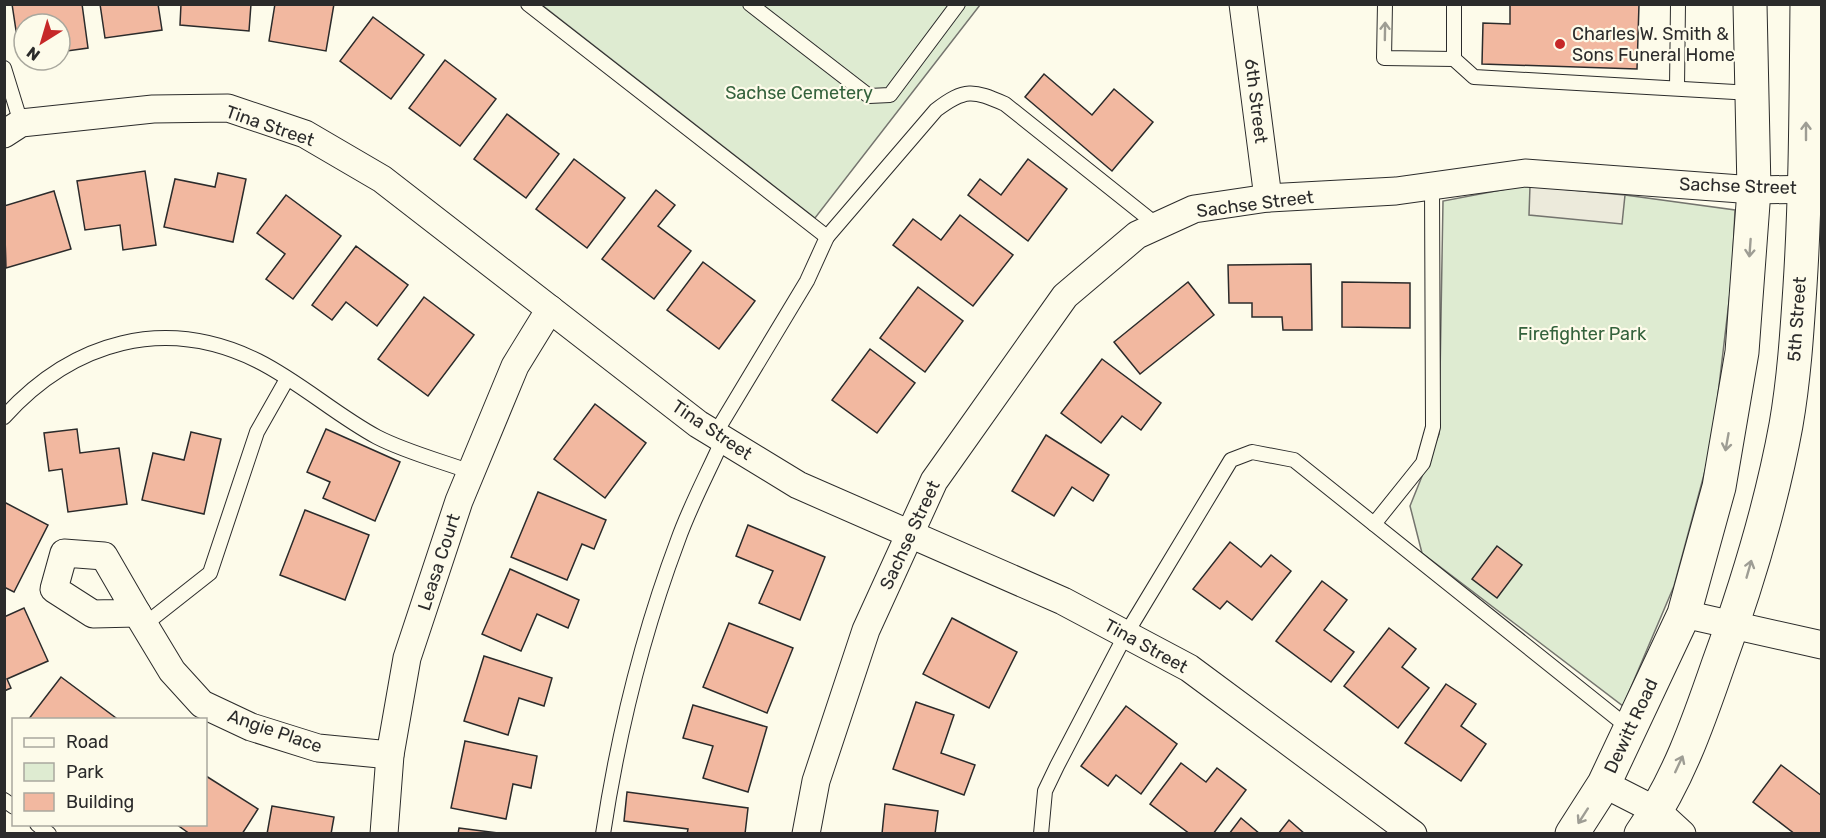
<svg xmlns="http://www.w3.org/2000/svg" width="1826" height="838" viewBox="0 0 1826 838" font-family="Rubik,sans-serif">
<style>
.green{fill:#deebd1;stroke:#74746e;stroke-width:1.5}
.parking{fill:#eceadb;stroke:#74746e;stroke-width:1.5}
.building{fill:#f2b8a0;stroke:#2b2b2b;stroke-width:1.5}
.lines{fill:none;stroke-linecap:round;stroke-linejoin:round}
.service-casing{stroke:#2b2b2b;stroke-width:16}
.minor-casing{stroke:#2b2b2b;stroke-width:29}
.secondary-casing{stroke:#2b2b2b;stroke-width:35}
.service{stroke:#fdfbea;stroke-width:14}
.minor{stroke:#fdfbea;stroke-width:27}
.secondary{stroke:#fdfbea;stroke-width:33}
.oneway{stroke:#9e9d94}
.poi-dot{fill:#c62828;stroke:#fdfbea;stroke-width:2}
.labels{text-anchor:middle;stroke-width:4.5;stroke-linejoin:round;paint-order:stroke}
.poi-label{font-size:18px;fill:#2b2b2b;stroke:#fdfbea;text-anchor:start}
.park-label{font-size:18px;fill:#34623c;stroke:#fdfbea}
.street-label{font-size:18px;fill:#2b2b2b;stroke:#fdfbea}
</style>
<rect width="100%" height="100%" fill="#fdfbea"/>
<!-- green -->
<g class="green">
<polygon points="542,5 980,5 815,218"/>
<polygon points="1522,186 1625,195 1735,210 1732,276 1712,445 1674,586 1623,706 1422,553 1410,506 1439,434 1443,201"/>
</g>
<!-- parking -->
<polygon class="parking" points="1530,186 1625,195 1622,224 1529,215"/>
<!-- building -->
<g class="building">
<polygon points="12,4 82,4 88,48 60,52 60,24 24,24 24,57 20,57"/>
<polygon points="100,4 158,4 162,30 105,38"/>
<polygon points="181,4 251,4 249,31 180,25"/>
<polygon points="275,4 334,4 326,51 269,41"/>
<polygon points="1510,4 1639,4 1637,69 1482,64 1483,23 1510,24"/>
<polygon points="373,17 424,55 391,99 340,61"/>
<polygon points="445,60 496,99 460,146 409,108"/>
<polygon points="1044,74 1092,115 1114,89 1153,122 1112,171 1025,97"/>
<polygon points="507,114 559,154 526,198 474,159"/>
<polygon points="574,159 625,198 587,248 536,209"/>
<polygon points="1028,159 1067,189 1028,241 968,195 980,179 1001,195"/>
<polygon points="145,171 156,245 123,250 120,225 85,230 77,181"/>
<polygon points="218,173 246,179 233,242 164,227 175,179 215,187"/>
<polygon points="656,190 675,205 658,226 691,251 654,299 602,259"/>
<polygon points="54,191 71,249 6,268 4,206"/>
<polygon points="286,195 341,236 293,299 266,279 285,254 257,233"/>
<polygon points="960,215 1013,255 973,306 893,245 913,219 941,240"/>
<polygon points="356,246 408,285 377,326 346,302 332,320 312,305"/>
<polygon points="703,262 755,301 719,349 667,310"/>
<polygon points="1311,264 1312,330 1283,330 1282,317 1252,317 1252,303 1229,303 1228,265"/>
<polygon points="1188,282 1214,315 1140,374 1114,342"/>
<polygon points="1342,282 1410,283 1410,328 1342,327"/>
<polygon points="918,287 963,321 925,372 880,338"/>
<polygon points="424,297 474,335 428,396 378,359"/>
<polygon points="870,349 915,383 877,433 832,400"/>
<polygon points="1102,359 1161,403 1141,430 1122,416 1101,443 1061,413"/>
<polygon points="595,404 646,443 605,498 554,459"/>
<polygon points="77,429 80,453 119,448 127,504 68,512 62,469 49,471 44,433"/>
<polygon points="326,429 400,462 375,521 323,498 330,482 307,472"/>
<polygon points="191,432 221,439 204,514 142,500 153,453 184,460"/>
<polygon points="1046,435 1109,475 1093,501 1072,487 1054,516 1012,491"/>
<polygon points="538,492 606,520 594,549 582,544 567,580 511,557"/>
<polygon points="4,502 48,525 14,592 4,587"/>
<polygon points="305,510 369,535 345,600 280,575"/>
<polygon points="748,525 825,557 800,620 759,603 773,571 736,556"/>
<polygon points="1230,542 1261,567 1271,555 1291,571 1252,620 1227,601 1220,609 1193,589"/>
<polygon points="1497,546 1522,565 1497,598 1472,579"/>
<polygon points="510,569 579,600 568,628 537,614 521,651 482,634"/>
<polygon points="1322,581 1347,600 1324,630 1354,652 1331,682 1276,641"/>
<polygon points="24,608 48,661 7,679 11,688 4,691 4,617"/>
<polygon points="952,618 1017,652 989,708 923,674"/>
<polygon points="729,623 793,648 767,713 703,687"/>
<polygon points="1389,628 1416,649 1402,667 1429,688 1398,728 1344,686"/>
<polygon points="484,656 552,678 544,706 519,698 508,735 464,721"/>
<polygon points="61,677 116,718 115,720 28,720"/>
<polygon points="1446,684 1476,704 1461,726 1486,744 1461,781 1405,743"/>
<polygon points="916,702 954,715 941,753 975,765 964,795 893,769"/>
<polygon points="693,705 767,727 748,792 703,778 713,746 683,738"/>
<polygon points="1126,706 1177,744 1141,794 1116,775 1108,786 1081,766"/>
<polygon points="465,741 537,756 531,788 513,784 506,819 451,808"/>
<polygon points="1181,763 1206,782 1217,768 1246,790 1213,834 1190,834 1150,804"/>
<polygon points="1781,765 1822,796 1822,834 1795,834 1753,802"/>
<polygon points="206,776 258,809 242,834 190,834 176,824 206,824"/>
<polygon points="627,792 748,808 745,834 687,834 688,829 624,821"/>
<polygon points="885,804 938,811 935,834 882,834"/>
<polygon points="272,806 334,817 331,834 267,834"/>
<polygon points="1241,818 1260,834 1229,834"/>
<polygon points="1289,820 1305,834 1278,834"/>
<polygon points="459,828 506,834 458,834"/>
</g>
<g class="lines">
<defs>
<g id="service">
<polyline points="528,4 827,237 807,281 715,434"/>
<polyline points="750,4 869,96 890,95 958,4"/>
<polyline points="1385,4 1384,58 1454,59 1474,77 1752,93"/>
<polyline points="1454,59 1454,4"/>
<polyline points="4,68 21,123"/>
<polyline points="1677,87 1678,4"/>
<path d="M827 237 936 110C965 88 973 90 1005 104L1158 226"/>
<path d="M4 417C73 341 165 315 258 361 300 382 336 415 377 437 406 452 441 461 471 472"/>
<polyline points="1374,524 1423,463 1433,427 1432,186"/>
<polyline points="144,625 210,573 257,432 287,379"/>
<polyline points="4,800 14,807"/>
<polyline points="37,824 49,834"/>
<path d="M603 834C618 735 643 633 678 540 690 506 708 473 723 439"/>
<polyline points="1041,834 1045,791 1057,766 1126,634 1231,460 1252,452 1294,460 1629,728"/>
</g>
<g id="minor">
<polyline points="1243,4 1268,198"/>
<polyline points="4,134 21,123 153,109 228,108 305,134 382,179 698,424 798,485 1063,601 1189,668 1413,834"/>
<polygon points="64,553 104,556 137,613 93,614 54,589"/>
<polyline points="137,613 172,671 202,704 251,727 318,748 390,755"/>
<polyline points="1684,614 1822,645"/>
<polyline points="1604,784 1657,811 1682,834"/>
<polyline points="384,834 390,755 407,658 459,501 515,366 550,309"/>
<polyline points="806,834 816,781 866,630 934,481 1065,296 1137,235 1194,209 1268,198 1396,191 1525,173 1754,190 1822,189"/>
</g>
<g id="secondary">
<polyline points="1572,834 1604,784 1684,614 1719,487 1742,352 1754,190 1750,4"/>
<path d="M1641 834C1677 783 1698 723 1718 665 1746 588 1771 507 1786 425 1794 379 1797 332 1800 286 1806 192 1806 98 1807 4"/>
</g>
</defs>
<!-- service casing -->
<use href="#service" class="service-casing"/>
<!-- minor casing -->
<use href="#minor" class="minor-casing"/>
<!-- secondary casing -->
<use href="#secondary" class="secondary-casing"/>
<!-- service -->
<use href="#service" class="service"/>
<!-- minor -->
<use href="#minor" class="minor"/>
<!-- secondary -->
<use href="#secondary" class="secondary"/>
</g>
<!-- one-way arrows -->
<defs><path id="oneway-shaft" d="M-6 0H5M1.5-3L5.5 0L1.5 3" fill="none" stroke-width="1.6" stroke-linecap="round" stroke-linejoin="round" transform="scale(1.5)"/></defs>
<g class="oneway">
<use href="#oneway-shaft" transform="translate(1385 31) rotate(-89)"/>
<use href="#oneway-shaft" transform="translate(1806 131) rotate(-90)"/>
<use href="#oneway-shaft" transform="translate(1750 248) rotate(94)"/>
<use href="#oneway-shaft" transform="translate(1727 442) rotate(100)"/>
<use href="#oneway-shaft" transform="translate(1749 569) rotate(-74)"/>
<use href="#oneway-shaft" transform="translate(1679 764) rotate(-65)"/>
<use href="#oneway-shaft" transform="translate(1583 816) rotate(123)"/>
</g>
<!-- markers -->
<circle class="poi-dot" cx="1560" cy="44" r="6"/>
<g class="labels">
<!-- poi labels -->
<g class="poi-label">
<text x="1572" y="40">Charles W. Smith &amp;<tspan x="1572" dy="21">Sons Funeral Home</tspan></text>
</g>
<!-- park labels -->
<g class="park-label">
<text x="799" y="99">Sachse Cemetery</text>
<text x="1582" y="340">Firefighter Park</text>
</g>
<!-- street labels -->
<g class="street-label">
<text transform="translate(1256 101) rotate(83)" y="6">6th Street</text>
<text transform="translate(270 126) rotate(19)" y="6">Tina Street</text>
<text transform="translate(1738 186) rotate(2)" y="6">Sachse Street</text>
<text transform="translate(1255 204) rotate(-7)" y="6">Sachse Street</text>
<text transform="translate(1797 319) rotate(-86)" y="6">5th Street</text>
<text transform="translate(712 430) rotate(34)" y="6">Tina Street</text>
<text transform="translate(910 535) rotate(-65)" y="6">Sachse Street</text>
<text transform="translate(439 562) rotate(-72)" y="6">Leasa Court</text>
<text transform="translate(1146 646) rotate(29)" y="6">Tina Street</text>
<text transform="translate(1631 726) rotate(-65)" y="6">Dewitt Road</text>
<text transform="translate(275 731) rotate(19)" y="6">Angie Place</text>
</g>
</g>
<!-- border -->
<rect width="1826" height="838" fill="none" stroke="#2b2b2b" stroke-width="12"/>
<!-- legend -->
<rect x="12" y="718" width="195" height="108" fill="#fdfbea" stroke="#a9a89e" stroke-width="1.5"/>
<rect x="24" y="738" width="30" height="9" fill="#fdfbea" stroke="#a9a89e" stroke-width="1.5"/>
<text x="66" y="748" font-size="18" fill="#2b2b2b">Road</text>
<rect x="24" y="763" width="30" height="18" fill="#deebd1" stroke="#a9a89e" stroke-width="1.5"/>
<text x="66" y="778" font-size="18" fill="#2b2b2b">Park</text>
<rect x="24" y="793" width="30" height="18" fill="#f2b8a0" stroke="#a9a89e" stroke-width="1.5"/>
<text x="66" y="808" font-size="18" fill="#2b2b2b">Building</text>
<!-- north arrow -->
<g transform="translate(42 42) rotate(217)"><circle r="28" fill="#fdfbea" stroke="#a9a89e" stroke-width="1.5"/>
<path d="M0-4.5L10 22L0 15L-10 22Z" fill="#c62828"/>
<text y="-9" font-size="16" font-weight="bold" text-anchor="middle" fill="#2b2b2b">N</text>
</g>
</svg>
